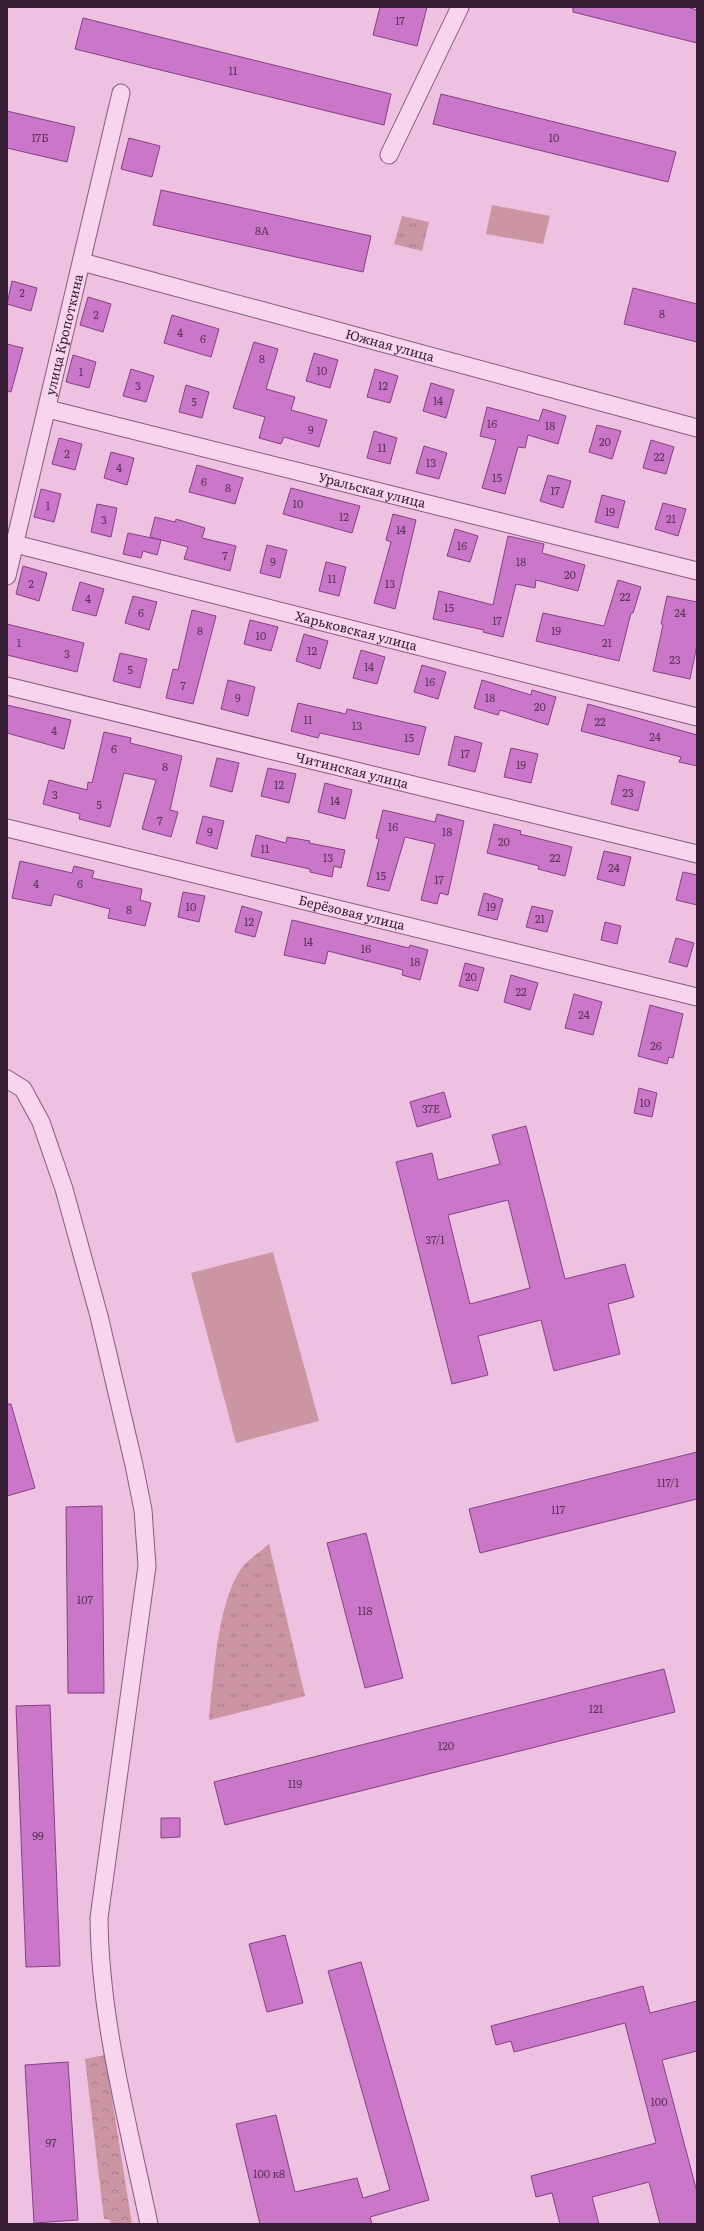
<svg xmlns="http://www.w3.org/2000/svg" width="704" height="2231" viewBox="0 0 704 2231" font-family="Literata,serif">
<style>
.grass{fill:url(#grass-tufts)}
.forest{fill:url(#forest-crowns)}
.pitch{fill:#cb95a4}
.building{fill:#cb77c9;stroke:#863f85;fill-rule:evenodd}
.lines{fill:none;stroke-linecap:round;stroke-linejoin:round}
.street-casing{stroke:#875980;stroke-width:19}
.street{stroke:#f8d4ed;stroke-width:17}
.labels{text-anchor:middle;stroke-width:3;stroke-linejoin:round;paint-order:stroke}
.number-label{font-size:11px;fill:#5c3459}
.street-label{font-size:13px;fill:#371d34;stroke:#f5d1e9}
</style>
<defs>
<pattern id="grass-tufts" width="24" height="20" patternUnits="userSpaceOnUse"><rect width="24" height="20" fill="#cb95a4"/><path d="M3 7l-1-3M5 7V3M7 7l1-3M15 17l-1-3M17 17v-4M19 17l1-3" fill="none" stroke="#a67986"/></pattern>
<pattern id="forest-crowns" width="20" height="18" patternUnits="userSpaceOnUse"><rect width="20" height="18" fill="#cb95a4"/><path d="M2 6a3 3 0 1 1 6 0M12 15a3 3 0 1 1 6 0" fill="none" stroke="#a67986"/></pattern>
</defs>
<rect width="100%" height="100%" fill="#edc1df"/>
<!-- grass -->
<g class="grass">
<polygon points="402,216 429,222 422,251 394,244"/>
<path d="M269 1544 305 1696 209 1720C214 1678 217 1596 245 1564 252 1557 261 1551 269 1544Z"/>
</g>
<!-- forest -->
<polygon class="forest" points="105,2055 132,2224 111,2224 110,2220 104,2219 85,2059"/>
<!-- pitch -->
<g class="pitch">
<polygon points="492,205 550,216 543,244 486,234"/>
<polygon points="273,1252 319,1421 236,1443 191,1273"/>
</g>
<!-- building -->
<g class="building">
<polygon points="380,7 427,7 417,46 373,35"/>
<polygon points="573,7 687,7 697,10 697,43 573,12"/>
<polygon points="83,18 391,94 384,125 75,49"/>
<polygon points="441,94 676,152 668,182 433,124"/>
<polygon points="7,111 75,127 67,162 7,148"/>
<polygon points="129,138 160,146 152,177 121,169"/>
<polygon points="161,190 371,236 363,272 153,225"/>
<polygon points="12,281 37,288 31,311 7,304"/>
<polygon points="633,288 697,304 697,342 624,324"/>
<polygon points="88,297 111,304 103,332 80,325"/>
<polygon points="172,315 219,329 211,357 164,343"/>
<polygon points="254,342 278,349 266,389 295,397 291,410 327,420 319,447 284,437 281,444 259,438 265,417 233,408"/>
<polygon points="7,344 23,348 11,392 7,391"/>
<polygon points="314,353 338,360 330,388 306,381"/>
<polygon points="73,355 96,362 89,388 66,382"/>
<polygon points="131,369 154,376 146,402 123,396"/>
<polygon points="375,369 398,376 390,403 367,397"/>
<polygon points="431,383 454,390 446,418 423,411"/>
<polygon points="186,385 209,392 202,418 179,412"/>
<polygon points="487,407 539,421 543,409 566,416 558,444 528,435 525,448 518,447 505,494 482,488 496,440 480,436"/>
<polygon points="597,425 621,431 612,459 589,452"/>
<polygon points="374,431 397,438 390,464 367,458"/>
<polygon points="59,438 82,444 75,470 52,464"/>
<polygon points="651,440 674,447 666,474 643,468"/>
<polygon points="424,446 447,453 439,479 416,473"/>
<polygon points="111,452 134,458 127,485 104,478"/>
<polygon points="197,465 243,478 235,504 189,492"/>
<polygon points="548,475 571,481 563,508 540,501"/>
<polygon points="291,488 360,506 352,533 283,514"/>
<polygon points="41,489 61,494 54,522 34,517"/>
<polygon points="602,495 625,501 618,528 595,522"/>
<polygon points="663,503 686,509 678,536 655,529"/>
<polygon points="97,504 117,508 111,537 91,532"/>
<polygon points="393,514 416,520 395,609 374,603 391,542 386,540"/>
<polygon points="155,517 175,522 176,519 205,528 202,538 236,546 230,571 184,559 188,547 150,537"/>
<polygon points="455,529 478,536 470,562 447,556"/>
<polygon points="128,533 161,540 157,555 143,551 141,558 123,554"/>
<polygon points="508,536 544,544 542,553 585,565 578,591 536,580 535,588 516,584 503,637 483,632 484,630 433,619 439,591 493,605"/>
<polygon points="267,545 287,550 280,578 260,573"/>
<polygon points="326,562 346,567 339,596 319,591"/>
<polygon points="23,566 47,573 39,601 16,594"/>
<polygon points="618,580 641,587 633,613 631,613 619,661 536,641 543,613 604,626"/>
<polygon points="80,582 104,589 96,616 72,610"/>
<polygon points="133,596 157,602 149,630 125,623"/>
<polygon points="667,596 697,602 697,645 690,679 653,671 663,625 661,624"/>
<polygon points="192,610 216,616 193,704 166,698 173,669 178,670"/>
<polygon points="250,620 278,627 271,651 244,644"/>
<polygon points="7,624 84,643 77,672 7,655"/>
<polygon points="304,634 328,641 320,669 296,661"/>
<polygon points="361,650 385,657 377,684 353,678"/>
<polygon points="120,653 147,659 140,688 113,681"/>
<polygon points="422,665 446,672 438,699 414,692"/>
<polygon points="228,680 255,687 248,716 221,709"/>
<polygon points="482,680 531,695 532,690 556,697 548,725 500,710 498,715 474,708"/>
<polygon points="298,703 346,714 347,709 426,727 419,755 320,733 318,738 291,731"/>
<polygon points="588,704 697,735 697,766 679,762 681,757 581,731"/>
<polygon points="7,705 71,720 64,749 7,733"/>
<polygon points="104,732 131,738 130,743 182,756 170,810 178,812 171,837 142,829 156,780 124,773 110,827 79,819 80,814 43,804 49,780 87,790 88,782 92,783"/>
<polygon points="455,736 482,743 475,772 448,765"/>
<polygon points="511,748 538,754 531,783 504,777"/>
<polygon points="217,758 239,763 232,792 210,786"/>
<polygon points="268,768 296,774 289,803 261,796"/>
<polygon points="618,775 645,782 638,811 611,804"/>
<polygon points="325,783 352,790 345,819 318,812"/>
<polygon points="383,810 435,822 437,814 464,821 448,895 440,893 437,904 421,900 435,844 405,837 389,891 367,886 379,839 376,838"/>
<polygon points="203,816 224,821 217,849 196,843"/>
<polygon points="494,824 521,831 520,834 572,847 565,876 538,869 539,866 487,853"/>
<polygon points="256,835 286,843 287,837 310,841 309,843 345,850 341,868 334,866 332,877 310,872 310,869 251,856"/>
<polygon points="604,851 631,857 624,886 597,879"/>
<polygon points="20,861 72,873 74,866 94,871 92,878 142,889 140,900 151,903 145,926 108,918 110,909 54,894 51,906 12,898"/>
<polygon points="683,872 697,875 697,905 676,900"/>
<polygon points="183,892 205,896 199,922 178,917"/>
<polygon points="484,893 503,899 497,920 478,915"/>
<polygon points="242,906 262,912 255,937 235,932"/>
<polygon points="532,906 553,911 547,932 526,927"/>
<polygon points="292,920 409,948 410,945 428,950 420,980 402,975 403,970 328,951 325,964 284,955"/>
<polygon points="605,922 621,926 617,944 601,940"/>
<polygon points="676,938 694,943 687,967 669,962"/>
<polygon points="465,963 484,968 478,991 459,986"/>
<polygon points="511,975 538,983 530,1010 504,1002"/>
<polygon points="574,994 602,1002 593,1035 565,1028"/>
<polygon points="650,1005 683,1014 673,1058 669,1057 667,1064 638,1056"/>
<polygon points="639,1088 657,1093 652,1117 634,1113"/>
<polygon points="444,1092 451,1117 417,1127 410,1102"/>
<path d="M526 1126 565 1279 625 1264 634 1297 608 1304 620 1354 554 1371 541 1320 478 1336 488 1375 452 1384 396 1162 432 1153 438 1180 500 1164 492 1135ZM508 1200 530 1288 470 1304 448 1215Z"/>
<polygon points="7,1404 11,1404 35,1488 7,1496"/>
<polygon points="697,1452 697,1499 480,1553 469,1509"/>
<polygon points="102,1506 104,1693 68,1693 66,1507"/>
<polygon points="366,1533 403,1678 365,1688 327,1543"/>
<polygon points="664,1669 675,1712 225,1825 214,1782"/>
<polygon points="50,1705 60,1966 26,1967 16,1706"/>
<polygon points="161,1818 180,1818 180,1837 161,1838"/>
<polygon points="285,1935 303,2003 267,2012 249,1944"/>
<polygon points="361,1962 429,2200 370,2217 372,2224 260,2224 236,2124 276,2115 295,2192 357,2178 363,2198 390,2190 328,1971"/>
<polygon points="643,1986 650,2013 697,2001 697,2051 662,2060 697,2192 697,2224 660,2224 649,2182 592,2197 599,2224 560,2224 552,2193 536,2197 531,2176 656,2143 625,2023 514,2052 511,2041 496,2045 491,2026"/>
<polygon points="68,2062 78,2220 34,2223 25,2065"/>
</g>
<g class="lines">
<defs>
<g id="street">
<polyline points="389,155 460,7"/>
<path id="s1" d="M82 262 697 428"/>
<path id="s2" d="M48 409 697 571"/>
<path id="s3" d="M15 544 697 717"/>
<path id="s4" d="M7 576 121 93"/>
<path id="s5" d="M7 686 697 854"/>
<path id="s6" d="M7 828 697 997"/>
<path d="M7 1079 23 1089 41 1122 64 1189 99 1316 134 1465 143 1510 147 1566 99 1918C100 2021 128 2123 149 2224"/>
</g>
</defs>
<!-- street casing -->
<use href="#street" class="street-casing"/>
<!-- street -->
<use href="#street" class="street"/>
</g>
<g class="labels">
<!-- number labels -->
<g class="number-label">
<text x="400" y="25">17</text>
<text x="233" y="75">11</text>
<text x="40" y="142">17Б</text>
<text x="554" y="142">10</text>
<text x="262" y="235">8А</text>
<text x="22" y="297">2</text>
<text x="662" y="318">8</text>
<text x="96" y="319">2</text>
<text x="180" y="337">4</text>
<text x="203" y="343">6</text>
<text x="262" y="363">8</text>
<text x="322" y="375">10</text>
<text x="81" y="376">1</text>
<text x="138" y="390">3</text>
<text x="383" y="390">12</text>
<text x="438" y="405">14</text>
<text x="194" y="406">5</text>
<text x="492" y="428">16</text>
<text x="550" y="430">18</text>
<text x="311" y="434">9</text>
<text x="605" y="446">20</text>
<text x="382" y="452">11</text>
<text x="67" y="458">2</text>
<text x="659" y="461">22</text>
<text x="431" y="467">13</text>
<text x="119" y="472">4</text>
<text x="497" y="482">15</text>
<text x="204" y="486">6</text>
<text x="228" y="492">8</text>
<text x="555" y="495">17</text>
<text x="298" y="508">10</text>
<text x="48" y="510">1</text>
<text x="610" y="516">19</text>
<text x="344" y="521">12</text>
<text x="671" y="523">21</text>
<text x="104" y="524">3</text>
<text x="401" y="534">14</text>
<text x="462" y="550">16</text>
<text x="225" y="560">7</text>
<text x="273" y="566">9</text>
<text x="521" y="566">18</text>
<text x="570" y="579">20</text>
<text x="332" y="583">11</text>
<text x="31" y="588">2</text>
<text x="390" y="588">13</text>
<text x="625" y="601">22</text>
<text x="88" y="603">4</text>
<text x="449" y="612">15</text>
<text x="141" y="617">6</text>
<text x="680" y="617">24</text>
<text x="497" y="625">17</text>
<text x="200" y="635">8</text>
<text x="556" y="635">19</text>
<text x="261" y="640">10</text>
<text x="19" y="647">1</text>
<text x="607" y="647">21</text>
<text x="312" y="655">12</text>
<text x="67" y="658">3</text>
<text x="675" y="664">23</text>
<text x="369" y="671">14</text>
<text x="130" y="674">5</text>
<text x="430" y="686">16</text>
<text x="183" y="690">7</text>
<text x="238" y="702">9</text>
<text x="490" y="702">18</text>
<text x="540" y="711">20</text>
<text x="308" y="724">11</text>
<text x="600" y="726">22</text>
<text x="357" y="730">13</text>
<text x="54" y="735">4</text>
<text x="655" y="741">24</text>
<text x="409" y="742">15</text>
<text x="114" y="753">6</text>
<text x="465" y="758">17</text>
<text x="521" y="769">19</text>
<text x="165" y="771">8</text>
<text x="279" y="789">12</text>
<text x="628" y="797">23</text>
<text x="55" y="799">3</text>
<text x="335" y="805">14</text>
<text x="99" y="809">5</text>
<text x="160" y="825">7</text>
<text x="393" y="831">16</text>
<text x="210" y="836">9</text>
<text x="447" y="836">18</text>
<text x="504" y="846">20</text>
<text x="265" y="853">11</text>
<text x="328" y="862">13</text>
<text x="555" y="862">22</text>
<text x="614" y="872">24</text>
<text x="381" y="880">15</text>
<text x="439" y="884">17</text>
<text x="36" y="888">4</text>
<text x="80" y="888">6</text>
<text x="191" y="911">10</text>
<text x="491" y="911">19</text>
<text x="129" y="914">8</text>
<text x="540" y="923">21</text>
<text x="249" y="926">12</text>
<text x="308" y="946">14</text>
<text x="366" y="953">16</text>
<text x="415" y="966">18</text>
<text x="471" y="981">20</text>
<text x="521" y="996">22</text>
<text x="584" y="1019">24</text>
<text x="656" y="1050">26</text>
<text x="645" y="1107">10</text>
<text x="431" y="1113">37Е</text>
<text x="435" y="1244">37/1</text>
<text x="668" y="1487">117/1</text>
<text x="558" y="1514">117</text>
<text x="85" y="1604">107</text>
<text x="365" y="1615">118</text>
<text x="596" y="1713">121</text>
<text x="446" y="1750">120</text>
<text x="295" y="1788">119</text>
<text x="38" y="1840">99</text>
<text x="659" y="2106">100</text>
<text x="51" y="2147">97</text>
<text x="269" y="2178">100 к8</text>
</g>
<!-- street labels -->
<g class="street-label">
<text dy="5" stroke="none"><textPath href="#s4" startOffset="248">улица Кропоткина</textPath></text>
<text dy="5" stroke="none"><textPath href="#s1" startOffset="319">Южная улица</textPath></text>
<text dy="5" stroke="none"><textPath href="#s2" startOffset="334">Уральская улица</textPath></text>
<text dy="5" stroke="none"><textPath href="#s3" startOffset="352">Харьковская улица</textPath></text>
<text dy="5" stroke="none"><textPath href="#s5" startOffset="355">Читинская улица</textPath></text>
<text dy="5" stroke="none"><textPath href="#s6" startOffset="355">Берёзовая улица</textPath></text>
</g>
</g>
<!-- border -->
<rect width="704" height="2231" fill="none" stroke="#371d34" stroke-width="16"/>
</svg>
